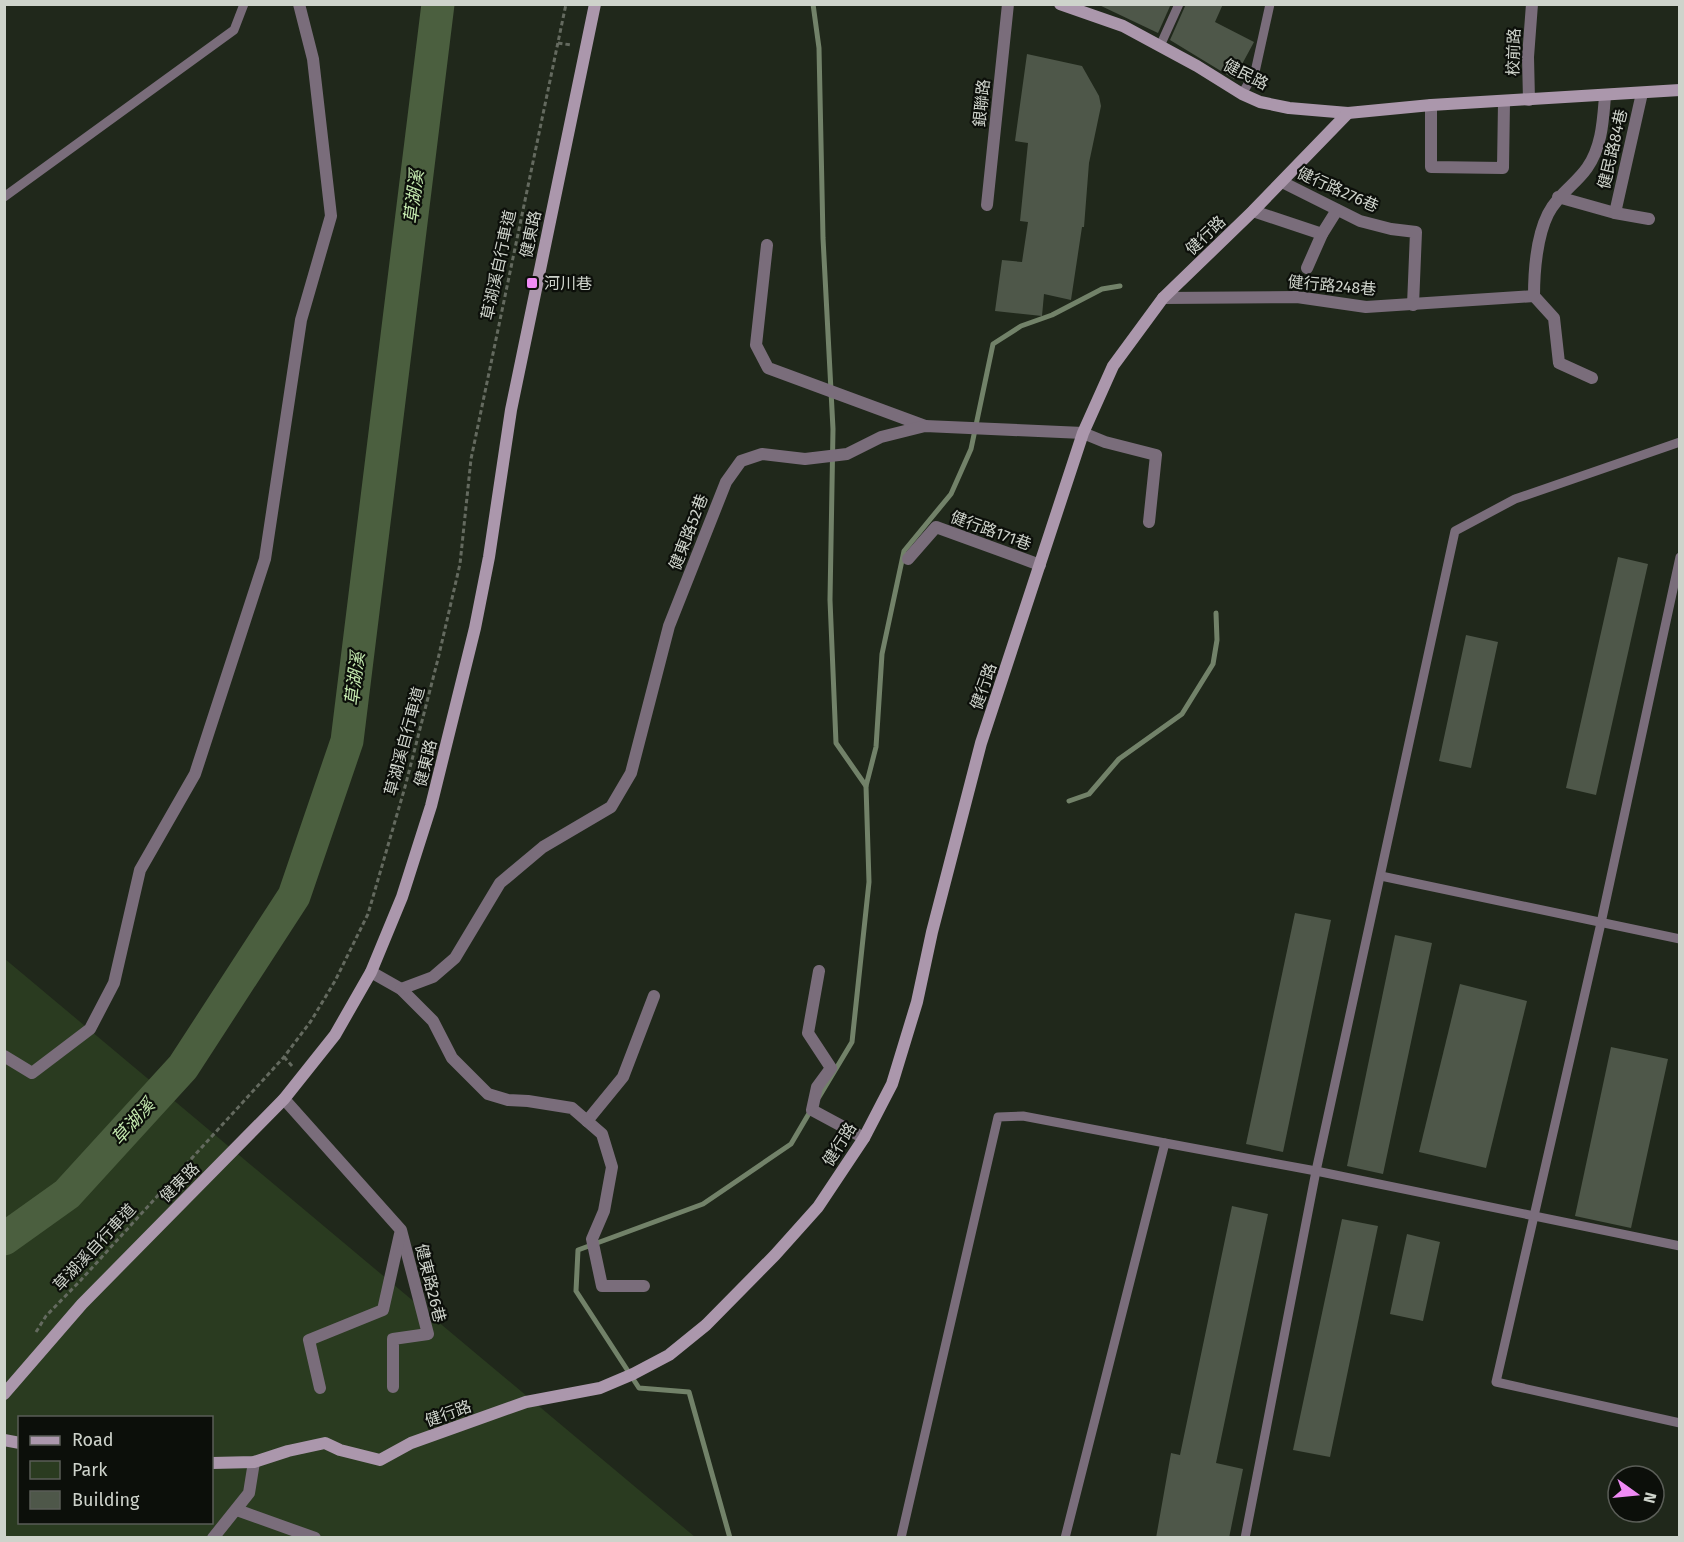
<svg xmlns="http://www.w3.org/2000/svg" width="1684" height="1542" viewBox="0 0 1684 1542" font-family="'Fira Sans','Noto Sans TC',sans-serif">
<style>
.green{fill:#2a3b20;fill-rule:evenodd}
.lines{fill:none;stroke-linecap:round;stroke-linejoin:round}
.stream{stroke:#728269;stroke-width:5}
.river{stroke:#4b5f3f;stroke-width:33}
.building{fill:#4e5749}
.path{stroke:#646a5f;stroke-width:3;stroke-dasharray:4.5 3;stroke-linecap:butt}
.lane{stroke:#7a6d7b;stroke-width:9}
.street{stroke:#7a6d7b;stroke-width:12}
.secondary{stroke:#ab97ac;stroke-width:12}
.poi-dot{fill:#f08bf5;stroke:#0c0f0a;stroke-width:2}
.labels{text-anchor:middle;stroke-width:4.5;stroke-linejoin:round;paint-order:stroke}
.street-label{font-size:16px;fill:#ced3cb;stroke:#0c0f0a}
.poi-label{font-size:16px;fill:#ced3cb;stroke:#0c0f0a;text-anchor:start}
.water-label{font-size:18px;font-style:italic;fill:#c4e9af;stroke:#0c0f0a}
</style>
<rect width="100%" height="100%" fill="#20281b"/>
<!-- green -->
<path class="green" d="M5 959 695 1537H5ZM20 1418H212V1522H20Z"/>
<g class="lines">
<!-- stream -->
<g class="stream">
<polyline points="813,4 819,48 823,238 833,429 830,600 836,743 866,786 869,882 852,1042 819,1097"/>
<polyline points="866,786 876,747 882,654 904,551 951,494 971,449 993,344 1021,326 1052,315 1102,289 1120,286"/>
<polyline points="1069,801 1089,794 1119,759 1182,714 1213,664 1217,640 1216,613"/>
<polyline points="730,1538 689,1392 639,1388 576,1291 578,1250 703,1204 791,1144 811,1110"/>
</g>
<!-- river -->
<polyline class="river" points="4,1239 67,1194 183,1067 294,896 347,741 438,4"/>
</g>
<!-- building -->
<g class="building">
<polygon points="1097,4 1171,4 1158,33"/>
<polygon points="1186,4 1223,4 1215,22 1254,42 1234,79 1170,40"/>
<polygon points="1027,54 1082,66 1099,96 1101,106 1089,163 1084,227 1082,227 1071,300 1044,294 1042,316 995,311 1002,260 1022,262 1028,222 1020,221 1028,143 1015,141"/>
<polygon points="1618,557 1648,564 1596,795 1566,788"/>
<polygon points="1466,635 1498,642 1471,768 1439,761"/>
<polygon points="1295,913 1331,920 1283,1152 1246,1144"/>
<polygon points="1395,935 1432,943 1383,1174 1347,1166"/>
<polygon points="1460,984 1527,1001 1486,1168 1419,1152"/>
<polygon points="1611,1047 1668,1059 1631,1228 1575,1216"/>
<polygon points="1232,1206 1268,1214 1216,1463 1243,1469 1229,1538 1156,1538 1171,1453 1180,1455"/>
<polygon points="1342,1219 1378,1226 1330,1457 1293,1450"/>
<polygon points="1407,1234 1440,1242 1423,1321 1390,1314"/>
</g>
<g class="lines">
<!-- path -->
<g class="path">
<polyline points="558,43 571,45"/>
<polyline points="284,1057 293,1067"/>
<polyline points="36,1332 46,1316 80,1281 284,1057 311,1021 335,981 368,914 405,787 438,659 460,564 471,459 566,4"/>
</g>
<!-- lane -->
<g class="lane">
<polyline points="1160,46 1179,4"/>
<polyline points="1242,94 1255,72 1270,4"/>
<polyline points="4,197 234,30 244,4"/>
<polyline points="1680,557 1601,923 1496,1382 1680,1423"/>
<polyline points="1381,876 1680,939"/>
<polyline points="901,1538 998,1117 1023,1116 1165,1143 1316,1171 1680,1246"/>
<polyline points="1065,1538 1165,1143"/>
<polyline points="1245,1538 1316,1171 1455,531 1515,499 1680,442"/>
</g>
<!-- street -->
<g class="street">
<polyline points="1529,100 1528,57 1532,4"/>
<polyline points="1431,105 1431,167 1503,168 1504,102"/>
<polyline points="1282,182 1360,221 1391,229 1416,232 1413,305"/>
<polyline points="1558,197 1615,213 1649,219"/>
<polyline points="987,205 1008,4"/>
<polyline points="1253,211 1322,234"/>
<polyline points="1615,213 1642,93"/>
<polyline points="767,245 756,345 768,368 925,426"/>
<polyline points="1307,268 1322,234 1337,210"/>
<polyline points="1163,298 1297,297 1366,307 1534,296"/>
<path d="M1592 378 1559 363 1554 318 1534 296C1534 271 1537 236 1548 214 1559 193 1575 185 1587 168 1602 147 1603 120 1605 96"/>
<polyline points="908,559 936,527 1040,565"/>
<polyline points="819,971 808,1033 831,1068 817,1087 812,1110 864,1138"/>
<polyline points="371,972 401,989 433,1021 452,1058 488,1094 508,1100 528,1101 572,1108 602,1134 612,1167 604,1211 592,1239 602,1286 644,1286"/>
<polyline points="401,989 433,977 455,958 500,883 543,847 611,807 631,773 669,626 726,482 741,461 762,454 805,459 847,454 881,437 925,426 1083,433 1105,442 1156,455 1149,522"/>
<polyline points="4,1056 32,1073 90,1029 114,983 140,870 195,774 265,559 301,320 331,216 313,59 299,4"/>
<polyline points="284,1099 401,1230 428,1334 393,1339 393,1387"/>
<polyline points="587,1121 623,1077 654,996"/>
<polyline points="320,1388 309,1340 383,1310 400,1234"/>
<polyline points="237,1510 315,1538"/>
<polyline points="213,1538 249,1493 254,1462"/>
</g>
<!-- secondary -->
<g class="secondary">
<polyline points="1060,4 1123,26 1197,66 1242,94 1260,102 1289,108 1348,113 1431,105 1680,90"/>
<polyline points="4,1394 82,1304 284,1099 335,1035 371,972 402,897 431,806 475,628 489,557 511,410 595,4"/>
<polyline points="4,1440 20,1443"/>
<polyline points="212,1463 254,1462 288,1451 325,1443 340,1450 380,1460 411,1443 526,1402 600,1388 633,1374 669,1355 706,1325 775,1255 818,1207 864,1138 892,1084 917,1002 932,932 981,743 1083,433 1113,366 1163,298 1253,211 1348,113"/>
</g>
</g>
<!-- markers -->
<rect class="poi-dot" x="526" y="277" width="12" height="12" rx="3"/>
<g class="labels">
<!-- street labels -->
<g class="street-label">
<text transform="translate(1513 52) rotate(-88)" y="6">校前路</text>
<text transform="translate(1246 74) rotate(27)" y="6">健民路</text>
<text transform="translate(981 103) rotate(-84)" y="6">銀聯路</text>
<text transform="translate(1612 149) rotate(-77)" y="6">健民路84巷</text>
<text transform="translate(1338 189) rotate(24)" y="6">健行路276巷</text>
<text transform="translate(530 234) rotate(-78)" y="6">健東路</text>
<text transform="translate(1205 235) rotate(-44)" y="6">健行路</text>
<text transform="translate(498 265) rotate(-78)" y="6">草湖溪自行車道</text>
<text transform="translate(1332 285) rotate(5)" y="6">健行路248巷</text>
<text transform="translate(991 530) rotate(20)" y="6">健行路171巷</text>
<text transform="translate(688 532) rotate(-69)" y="6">健東路52巷</text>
<text transform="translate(983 686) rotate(-71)" y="6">健行路</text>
<text transform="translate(404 741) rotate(-75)" y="6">草湖溪自行車道</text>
<text transform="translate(425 763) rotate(-76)" y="6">健東路</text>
<text transform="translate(839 1144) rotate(-58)" y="6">健行路</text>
<text transform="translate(179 1182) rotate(-45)" y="6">健東路</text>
<text transform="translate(94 1247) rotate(-47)" y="6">草湖溪自行車道</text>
<text transform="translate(431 1283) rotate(76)" y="6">健東路26巷</text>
<text transform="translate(448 1413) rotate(-20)" y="6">健行路</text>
</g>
<!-- poi labels -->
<g class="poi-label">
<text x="544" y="289">河川巷</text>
</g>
<!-- water labels -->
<g class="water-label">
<text transform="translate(414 197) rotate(-83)" y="6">草湖溪</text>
<text transform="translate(355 679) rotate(-83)" y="6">草湖溪</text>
<text transform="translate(133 1122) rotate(-48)" y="6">草湖溪</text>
</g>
</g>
<!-- border -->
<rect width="1684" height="1542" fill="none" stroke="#ced3cb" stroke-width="12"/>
<!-- legend -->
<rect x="18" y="1416" width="195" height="108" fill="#0c0f0a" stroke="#5a5d57" stroke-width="1.5"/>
<rect x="30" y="1436" width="30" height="9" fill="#ab97ac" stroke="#5a5d57" stroke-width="1.5"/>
<text x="72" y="1446" font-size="18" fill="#ced3cb">Road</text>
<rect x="30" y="1461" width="30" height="18" fill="#2a3b20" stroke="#5a5d57" stroke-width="1.5"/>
<text x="72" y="1476" font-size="18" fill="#ced3cb">Park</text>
<rect x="30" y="1491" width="30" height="18" fill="#4e5749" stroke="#5a5d57" stroke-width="1.5"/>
<text x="72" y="1506" font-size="18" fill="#ced3cb">Building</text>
<!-- north arrow -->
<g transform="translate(1636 1494) rotate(105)"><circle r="28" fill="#0c0f0a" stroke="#5a5d57" stroke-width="1.5"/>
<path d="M0-4.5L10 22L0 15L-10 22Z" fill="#f08bf5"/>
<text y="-9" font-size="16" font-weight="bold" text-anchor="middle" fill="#ced3cb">N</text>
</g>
</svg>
